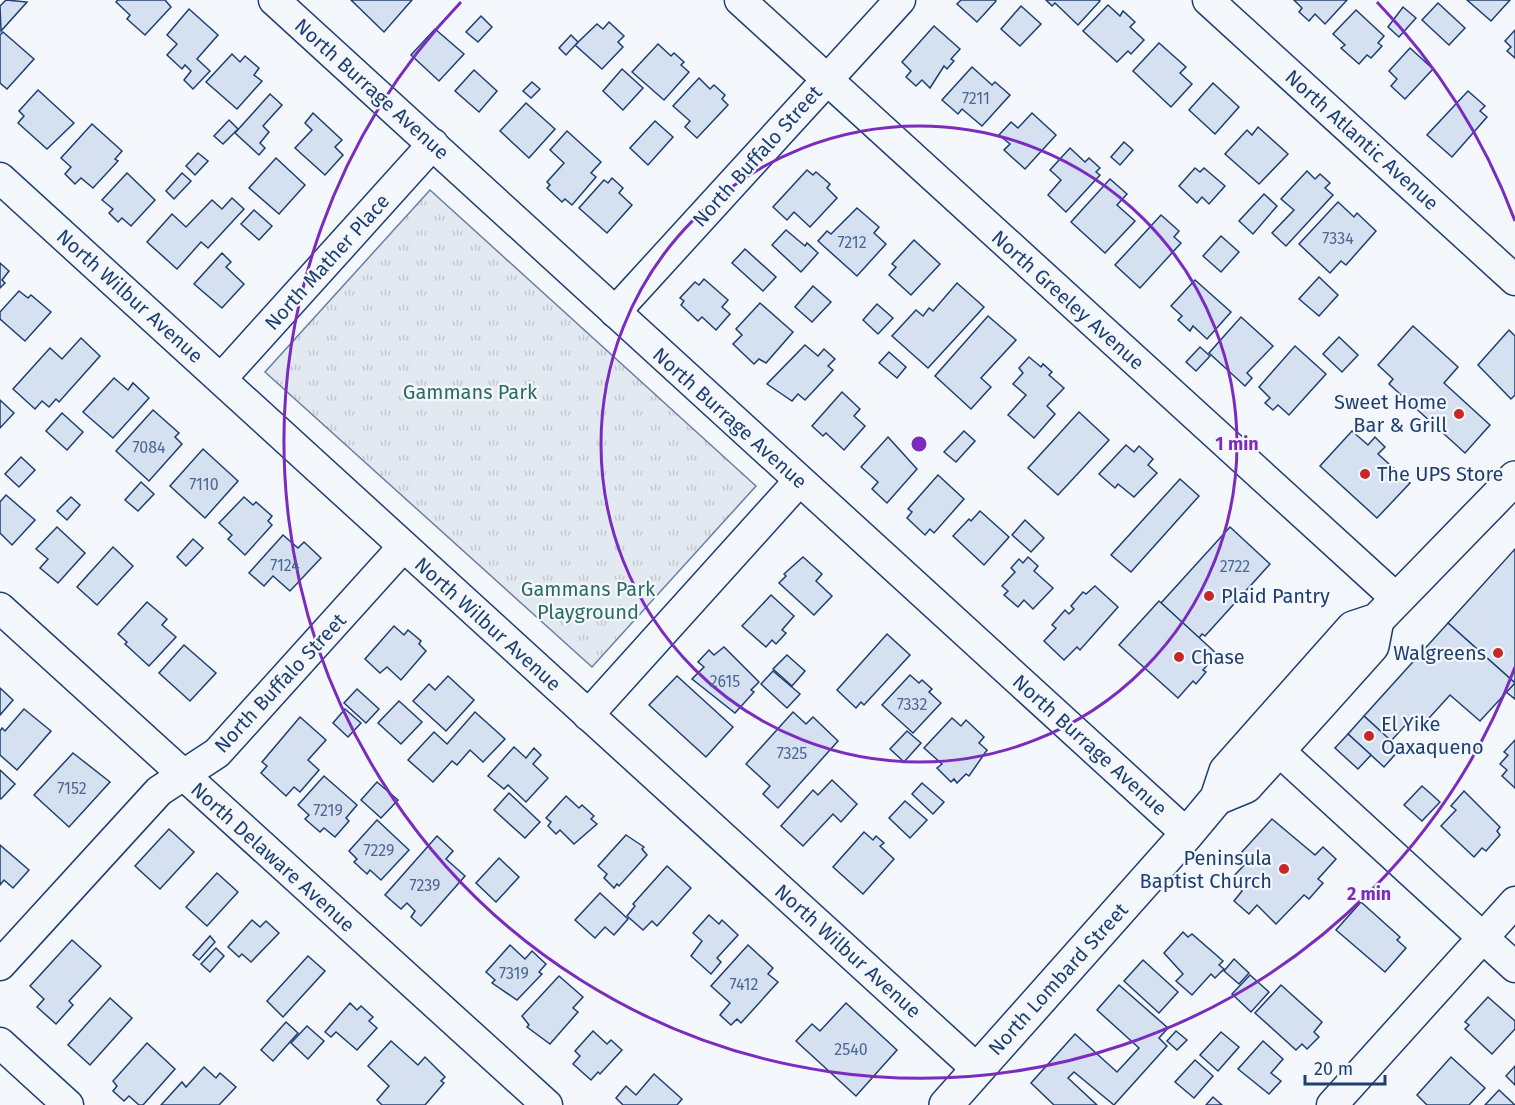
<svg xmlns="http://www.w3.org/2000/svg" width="1515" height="1105" viewBox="0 0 1515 1105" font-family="'Fira Sans',sans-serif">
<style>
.park{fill:url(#park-tufts);stroke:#687fa3;stroke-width:1.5}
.building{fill:#d5e0f0;stroke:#1d3f73;stroke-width:1.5}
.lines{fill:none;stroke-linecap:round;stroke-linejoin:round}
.minor-casing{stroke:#1d3f73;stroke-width:33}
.major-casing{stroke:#1d3f73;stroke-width:36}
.minor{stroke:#f4f7fb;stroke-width:30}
.major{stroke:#f4f7fb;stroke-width:33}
.ring{fill:none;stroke:#7b2cbf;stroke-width:3}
.poi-dot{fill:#c62828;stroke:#f4f7fb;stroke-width:2}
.labels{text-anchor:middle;stroke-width:4.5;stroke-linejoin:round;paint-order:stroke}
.number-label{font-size:16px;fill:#4b6792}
.street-label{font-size:20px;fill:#1d3f73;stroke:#f4f7fb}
.park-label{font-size:20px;fill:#2c6c60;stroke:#f4f7fb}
.poi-label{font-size:20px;fill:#1d3f73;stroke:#f4f7fb;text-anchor:start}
.centre{fill:#7b2cbf;stroke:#f4f7fb;stroke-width:3}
.ring-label{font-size:18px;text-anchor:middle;font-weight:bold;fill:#7b2cbf;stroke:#f4f7fb;stroke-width:4.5;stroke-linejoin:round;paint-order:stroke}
</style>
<defs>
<pattern id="park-tufts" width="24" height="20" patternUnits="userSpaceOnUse" patternTransform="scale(1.5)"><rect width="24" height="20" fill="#e3e9f0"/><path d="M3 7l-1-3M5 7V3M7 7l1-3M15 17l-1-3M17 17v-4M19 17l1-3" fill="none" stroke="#c2c9d1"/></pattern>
</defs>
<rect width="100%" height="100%" fill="#f4f7fb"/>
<!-- park -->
<polygon class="park" points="430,190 756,486 592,667 265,372"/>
<!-- building -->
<g class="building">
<polygon points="6,0 27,2 1,31 0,6"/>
<polygon points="118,0 165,0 171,7 145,35 127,19 130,15 116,2"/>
<polygon points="351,0 412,0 384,32"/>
<polygon points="961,0 995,0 996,1 977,22 957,4"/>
<polygon points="1046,0 1098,0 1100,1 1078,25 1055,3 1052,6"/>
<polygon points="1294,0 1347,0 1325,24 1315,14 1309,21 1299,12 1302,8"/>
<polygon points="1467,0 1510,0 1491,21"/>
<polygon points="1438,3 1465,28 1449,45 1422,20"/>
<polygon points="1108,5 1120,16 1123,11 1135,22 1130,27 1144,40 1131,54 1128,51 1117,62 1083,31"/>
<polygon points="1021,6 1041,24 1020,46 1001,29"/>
<polygon points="1403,7 1416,18 1399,37 1388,27"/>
<polygon points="189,9 218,35 197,59 210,71 193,89 184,80 191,71 185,65 182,69 167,55 177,44 167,35"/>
<polygon points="1356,10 1384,36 1378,43 1382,46 1371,58 1367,55 1359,64 1341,48 1345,45 1333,34"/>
<polygon points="481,16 492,27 478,42 466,32"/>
<polygon points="609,22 624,36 618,42 623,47 602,69 575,45 597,24 603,29"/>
<polygon points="934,26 960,49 951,59 954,61 947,69 944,66 930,88 922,80 916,86 906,77 911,71 902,62"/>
<polygon points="435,29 464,54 439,81 411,55"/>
<polygon points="1515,30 1515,58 1507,51 1511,47 1505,41"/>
<polygon points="3,32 34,59 7,89 0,83 0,35"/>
<polygon points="571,35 578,42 566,55 559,48"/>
<polygon points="1159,43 1186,67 1180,73 1192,84 1171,107 1133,71"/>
<polygon points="658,44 671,56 674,53 684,62 681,65 689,72 664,100 632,72"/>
<polygon points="1410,48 1433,69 1405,99 1391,86 1397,79 1389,71"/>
<polygon points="232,54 240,62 245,56 259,68 254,75 262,81 237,109 206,82"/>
<polygon points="972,67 992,85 995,82 1010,95 982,126 962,109 958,114 942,100"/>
<polygon points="622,69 643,88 623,110 603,91"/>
<polygon points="474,70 497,91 479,112 455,91"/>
<polygon points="699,78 710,89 714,85 725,95 722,99 728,105 697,138 685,127 690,121 673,106"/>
<polygon points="532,82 540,89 531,98 523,91"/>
<polygon points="1213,83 1239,107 1215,134 1189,110"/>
<polygon points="38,90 74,123 47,149 18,123 24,116 19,111"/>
<polygon points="1468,91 1485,106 1480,111 1487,117 1452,157 1427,135"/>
<polygon points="270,94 282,105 263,126 269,132 260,143 265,148 259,155 235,133"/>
<polygon points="526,103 555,129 529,158 500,131"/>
<polygon points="313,113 342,140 335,147 343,155 325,175 295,148 312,130 305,123"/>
<polygon points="1032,113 1056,135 1025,169 1004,150 1010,144 999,135 1011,122 1018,128"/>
<polygon points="229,120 238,129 223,144 214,136"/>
<polygon points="655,121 673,137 648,165 630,148"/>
<polygon points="92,124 122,151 115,159 118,161 93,188 81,178 75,184 65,174 71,167 61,158"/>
<polygon points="1258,127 1288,154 1259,184 1225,154 1247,130 1252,135"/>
<polygon points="567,131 601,162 591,173 596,177 572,205 565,199 562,202 547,188 550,185 547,182 564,163 550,150"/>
<polygon points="1124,142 1133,150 1120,165 1111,157"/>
<polygon points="1070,148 1085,162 1089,158 1100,168 1096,172 1100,175 1066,212 1048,195 1061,180 1050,170"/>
<polygon points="198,153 208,161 195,175 186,166"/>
<polygon points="276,158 305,185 279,214 249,188"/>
<polygon points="1195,168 1200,172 1204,168 1225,186 1209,204 1202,197 1197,203 1179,186"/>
<polygon points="807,170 813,175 816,172 830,184 827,188 837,198 810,227 794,212 787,220 773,207"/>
<polygon points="1307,171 1315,179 1320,174 1330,183 1325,188 1333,195 1286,246 1272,233 1294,210 1281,199"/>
<polygon points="127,173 155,200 131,226 122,218 118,222 109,213 113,209 102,200"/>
<polygon points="182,173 191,181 174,199 166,191"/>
<polygon points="612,178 623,188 619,193 632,205 607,233 579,208 604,180 608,183"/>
<polygon points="1110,179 1127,194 1117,205 1135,221 1105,253 1071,222"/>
<polygon points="1264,194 1277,206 1253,234 1239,221"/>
<polygon points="232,198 244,209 208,248 201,242 177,269 147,242 172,214 186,227 212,200 222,209"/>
<polygon points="1338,202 1354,217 1357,213 1376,231 1346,265 1341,261 1330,273 1299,244"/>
<polygon points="857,208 879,227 874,233 886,244 857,276 818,241 827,231 831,234"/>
<polygon points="254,210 272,226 259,240 241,224"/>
<polygon points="1161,215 1179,231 1174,237 1181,243 1140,288 1115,265"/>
<polygon points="786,230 805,246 807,243 818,253 801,272 772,245"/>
<polygon points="1221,236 1239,252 1221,272 1203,256"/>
<polygon points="914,240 940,264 911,295 889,275 896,267 892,264"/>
<polygon points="745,249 776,277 763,291 732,263"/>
<polygon points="222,253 231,262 226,267 244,284 222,308 194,284"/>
<polygon points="0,263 9,271 2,280 5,283 0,288"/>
<polygon points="1319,277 1338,295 1319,316 1299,299"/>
<polygon points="704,279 728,300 722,307 730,314 716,330 702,317 698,321 681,305 684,301 680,298 695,282 699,285"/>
<polygon points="1195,280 1231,312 1207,339 1193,326 1190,331 1178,320 1182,316 1171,306"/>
<polygon points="957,283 984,307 928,368 892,336 916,310 923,316 929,308 933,311"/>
<polygon points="813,286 831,302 812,322 795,307"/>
<polygon points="19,291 28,298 31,295 51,312 25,341 0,319 0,312"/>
<polygon points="760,303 793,332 766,363 759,359 754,364 733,344 742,335 736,329"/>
<polygon points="877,304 893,318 878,334 863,320"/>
<polygon points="988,316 1016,340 981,378 991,387 971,409 935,376"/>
<polygon points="1241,317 1273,346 1247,373 1252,378 1245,386 1209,353"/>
<polygon points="1413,326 1458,367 1444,383 1490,425 1465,453 1389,384 1393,379 1378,365"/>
<polygon points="1509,330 1515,336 1515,395 1511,399 1478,365"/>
<polygon points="1339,337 1358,355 1342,372 1323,354"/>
<polygon points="81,338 100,356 59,402 56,399 49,407 42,401 35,409 13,389 50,348 62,359"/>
<polygon points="805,345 818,356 824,349 835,359 828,366 833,370 805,400 798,394 792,401 767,384"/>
<polygon points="1295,346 1326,374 1289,415 1278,405 1273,410 1265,403 1270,398 1259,387"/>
<polygon points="1200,347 1210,356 1196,371 1186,362"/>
<polygon points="889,352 906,367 897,378 879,363"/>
<polygon points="1029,357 1041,367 1043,364 1052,372 1049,375 1064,388 1047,406 1055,414 1034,438 1008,415 1026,395 1013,384 1023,373 1019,368"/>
<polygon points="114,378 128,390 133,383 149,398 113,438 83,412"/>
<polygon points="842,392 860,409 854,416 865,426 844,450 826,433 823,436 812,426"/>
<polygon points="0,400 14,413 0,428"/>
<polygon points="153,410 179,433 175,437 182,444 149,481 116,451"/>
<polygon points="1079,412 1109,440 1058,495 1028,468"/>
<polygon points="62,413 83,432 67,450 46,431"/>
<polygon points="964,431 975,441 956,462 944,452"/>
<polygon points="1352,431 1368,445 1375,437 1385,447 1378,454 1410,483 1377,518 1320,466"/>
<polygon points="888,437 917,469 887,503 872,489 878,482 861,467"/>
<polygon points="1126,445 1134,452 1139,446 1153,459 1148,465 1157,473 1134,497 1118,484 1115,488 1099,474"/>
<polygon points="203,449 238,481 205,518 170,486"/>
<polygon points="21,457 35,470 19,487 5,474"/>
<polygon points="938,475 964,499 934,533 930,529 925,535 907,518 912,512 908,509"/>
<polygon points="1180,479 1199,496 1131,572 1111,555"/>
<polygon points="141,482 154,494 138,511 125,500"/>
<polygon points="6,495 35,520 12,545 0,533 0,502"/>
<polygon points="71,497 80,505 67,520 57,511"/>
<polygon points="244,497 253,505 256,502 272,516 268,521 272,525 245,555 228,539 232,535 219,523"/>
<polygon points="980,511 1009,537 984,565 953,536 969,519 971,521"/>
<polygon points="1025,520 1044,538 1031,552 1012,535"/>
<polygon points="57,527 85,553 58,583 40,568 48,559 36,549"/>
<polygon points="1230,527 1270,564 1205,636 1202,634 1199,638 1161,603"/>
<polygon points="283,535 298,548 304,542 321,558 290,591 273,576 264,586 249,573"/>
<polygon points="193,539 203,548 186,566 177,557"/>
<polygon points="113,547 133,566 97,605 77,587"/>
<polygon points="1515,549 1515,699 1506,692 1515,683 1448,623"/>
<polygon points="803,557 822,574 816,581 832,596 814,615 779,583 786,576 784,574"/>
<polygon points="1028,557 1038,566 1034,571 1053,588 1033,609 1024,600 1018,607 1004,595 1008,591 1002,586 1015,572 1011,568 1019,559 1023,563"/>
<polygon points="1095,586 1118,607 1080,650 1077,647 1064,660 1044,641 1056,628 1052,625 1065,610 1069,614 1074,609 1071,606 1083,592 1086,594"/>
<polygon points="771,595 794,616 782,630 786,633 776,644 772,640 766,647 742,626"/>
<polygon points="1159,601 1217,654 1203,670 1206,672 1196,684 1193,681 1178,698 1119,645"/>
<polygon points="147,602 167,619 162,625 176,637 149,666 125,644 127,642 118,634"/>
<polygon points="1448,623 1515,683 1480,721 1450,695 1420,728 1411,719 1391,741 1364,716"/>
<polygon points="394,626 404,635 408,630 421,641 419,644 426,651 401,680 387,667 380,673 365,659"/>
<polygon points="887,634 910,655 864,705 861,702 856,708 837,690"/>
<polygon points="184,645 216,673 190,701 159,673"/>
<polygon points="724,647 759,682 751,690 754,692 735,713 692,679 704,667 698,662 709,650 714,655"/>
<polygon points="787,655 805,671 792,686 773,669"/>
<polygon points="773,671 800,694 787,708 761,684"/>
<polygon points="910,675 919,683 922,680 932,689 929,692 941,703 913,733 882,705"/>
<polygon points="448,676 474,700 446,731 413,701 429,684 435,690"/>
<polygon points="677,676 733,727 706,757 649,705"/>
<polygon points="0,688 13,700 0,715"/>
<polygon points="357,689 379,709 366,723 344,703"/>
<polygon points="399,701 422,722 401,744 378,723"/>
<polygon points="24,709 51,731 17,770 0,755 0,731 2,728 5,731"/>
<polygon points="345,709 361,723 348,737 333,723"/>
<polygon points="475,712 505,739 483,762 470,750 457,765 452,761 433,782 408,760 434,732 447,744"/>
<polygon points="793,712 806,724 813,717 838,741 778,808 763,794 770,786 746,764"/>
<polygon points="1364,716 1400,749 1384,767 1348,734"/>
<polygon points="300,717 326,740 308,760 319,770 300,792 294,787 286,796 261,773 267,766 262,762"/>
<polygon points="952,718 961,726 966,720 984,737 979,743 987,750 969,776 966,774 957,783 954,779 951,782 937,768 942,764 924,748"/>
<polygon points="907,731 921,743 904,762 890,749"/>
<polygon points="1348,734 1371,755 1358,769 1335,748"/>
<polygon points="1515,740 1515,788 1502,776 1507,770 1500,764 1508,755 1504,752"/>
<polygon points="514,747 526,758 534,748 541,755 533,764 548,778 526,802 508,785 504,789 488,776"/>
<polygon points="73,753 110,782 69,827 34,795"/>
<polygon points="0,770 15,784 1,799 0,798"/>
<polygon points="324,776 357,805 346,818 349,821 335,837 324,828 320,832 305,819 309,815 298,805"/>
<polygon points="832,780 857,804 841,822 833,814 803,846 781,826 813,790 818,795"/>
<polygon points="377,782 398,800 381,818 361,800"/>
<polygon points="922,783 944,802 933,814 912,794"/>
<polygon points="1422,786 1440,802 1422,821 1404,805"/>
<polygon points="1464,791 1500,827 1497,831 1500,835 1486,851 1482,848 1474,857 1441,826 1456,810 1451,806"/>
<polygon points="509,793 540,822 525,838 494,810"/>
<polygon points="566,796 579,808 582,805 594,816 591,819 597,824 574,844 560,830 556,834 548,826 551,822 546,818"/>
<polygon points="905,801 927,820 910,838 889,818"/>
<polygon points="1272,819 1315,855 1323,847 1336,859 1318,879 1323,883 1309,899 1304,895 1276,924 1257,905 1249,914 1234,901 1242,891 1230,880 1249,860 1241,853"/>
<polygon points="377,820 409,850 381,880 370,870 367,874 354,862 357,859 349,851"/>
<polygon points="169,829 194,852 160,889 135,866"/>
<polygon points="864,832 873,840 876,836 884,843 880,846 894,859 863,894 833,867"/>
<polygon points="626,835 644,847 642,849 647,855 619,886 617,884 614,888 604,878 607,874 598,866"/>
<polygon points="437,836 453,851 446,859 465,876 421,926 411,917 415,911 407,903 401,909 385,895"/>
<polygon points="0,845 29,870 13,888 4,880 0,885"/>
<polygon points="499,858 519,877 496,902 476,883"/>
<polygon points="667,866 691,888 657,926 652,921 643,930 627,916 635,906 633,904"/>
<polygon points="217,873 238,892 207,926 186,907"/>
<polygon points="600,893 628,919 614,935 605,927 595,938 575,920"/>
<polygon points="1361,902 1400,937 1397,940 1406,948 1385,972 1336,930"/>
<polygon points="709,915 719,924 722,920 738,935 717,958 721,962 711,974 691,956 702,941 693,933"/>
<polygon points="252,920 260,927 266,921 279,933 251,962 242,954 239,957 228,947"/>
<polygon points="1183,932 1188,937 1192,934 1223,961 1219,965 1224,969 1215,978 1211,974 1192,995 1176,981 1183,974 1164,953"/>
<polygon points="210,936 215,942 199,960 193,955"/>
<polygon points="72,940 101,966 69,1001 73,1005 56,1024 37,1007 44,999 30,986"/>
<polygon points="510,945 525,959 532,951 546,964 539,972 542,974 517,1000 492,983 495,980 486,972"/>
<polygon points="748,945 773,968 768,974 778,982 741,1023 737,1019 731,1025 720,1015 730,1003 711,986"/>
<polygon points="216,948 224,956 210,972 201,964"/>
<polygon points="308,956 325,971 283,1017 267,1001"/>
<polygon points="1234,959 1249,973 1239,984 1224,971"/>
<polygon points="1143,960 1178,992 1159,1013 1124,981"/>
<polygon points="1250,975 1269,992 1251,1012 1232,994"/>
<polygon points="559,976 583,997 573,1008 578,1012 550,1044 527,1027 529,1025 522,1016"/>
<polygon points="1119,985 1168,1028 1159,1038 1167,1046 1114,1105 1074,1072 1068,1078 1097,1105 1054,1105 1031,1083 1075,1034 1117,1072 1139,1048 1097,1010"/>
<polygon points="1281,985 1322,1022 1314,1032 1319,1037 1307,1049 1302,1044 1296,1050 1255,1013"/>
<polygon points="1488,997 1515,1021 1515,1029 1492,1054 1465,1029 1469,1025 1465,1022"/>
<polygon points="110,998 132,1018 90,1065 68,1045"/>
<polygon points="350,1003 357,1010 361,1006 373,1017 369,1021 377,1028 357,1050 336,1032 331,1037 325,1032"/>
<polygon points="846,1003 897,1050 856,1096 796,1041 812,1024 820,1031"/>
<polygon points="286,1022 298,1033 273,1061 261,1050"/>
<polygon points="307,1026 324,1041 308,1059 291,1043"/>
<polygon points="593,1031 607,1044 611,1040 622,1050 600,1074 598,1072 591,1080 573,1064 580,1056 575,1051"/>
<polygon points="1176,1031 1187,1040 1177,1050 1167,1041"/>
<polygon points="1221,1032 1239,1047 1218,1071 1200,1055"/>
<polygon points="391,1041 418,1065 425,1057 445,1077 441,1081 444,1083 425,1105 382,1105 377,1100 389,1086 368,1066"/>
<polygon points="1263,1041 1283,1059 1271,1073 1281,1081 1269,1094 1238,1069"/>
<polygon points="147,1043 175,1069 143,1105 139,1105 129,1096 124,1101 113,1091 117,1086 113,1081"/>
<polygon points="1451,1057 1485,1088 1469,1105 1427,1105 1417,1095"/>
<polygon points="1195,1060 1213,1076 1194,1098 1175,1082"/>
<polygon points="1515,1066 1515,1085 1506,1076"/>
<polygon points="204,1067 216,1078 220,1073 236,1087 219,1105 161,1105 182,1082 186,1087"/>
<polygon points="654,1074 682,1099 677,1105 623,1105 616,1098 626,1086 636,1095"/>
<polygon points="1499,1090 1515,1105 1485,1105"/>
<polygon points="1213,1097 1222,1105 1206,1105"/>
</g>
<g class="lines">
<defs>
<g id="minor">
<polyline points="274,0 1187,834"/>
<polyline points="740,0 1398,600"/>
<polyline points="1208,0 1515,280"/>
<polyline points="0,178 978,1070"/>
<polyline points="615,312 900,0"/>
<polyline points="221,379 433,144"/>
<polyline points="0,608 547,1105"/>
<polyline points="588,715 799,481"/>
<polyline points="1278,750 1515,967"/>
<polyline points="0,965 159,791 217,753 403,547"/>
<polyline points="0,1043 68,1105"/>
<polyline points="1332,1105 1515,902"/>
</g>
<g id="major">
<polyline points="1217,798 1246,786 1321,703 1372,646 1377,620"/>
<polyline points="946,1105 1187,834 1217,798 1226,771 1353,628 1377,620 1515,478"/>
</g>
</defs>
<!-- minor casing -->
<use href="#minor" class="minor-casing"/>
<!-- major casing -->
<use href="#major" class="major-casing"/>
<!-- minor -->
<use href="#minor" class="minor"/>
<!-- major -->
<use href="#major" class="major"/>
</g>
<!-- distance rings -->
<g class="ring">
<circle cx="919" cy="444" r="318"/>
<path d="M1515 667A636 636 0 1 1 461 2M1377 2A636 636 0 0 1 1515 221"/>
</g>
<!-- markers -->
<g class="poi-dot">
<circle cx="1459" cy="414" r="6"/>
<circle cx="1365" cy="474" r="6"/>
<circle cx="1209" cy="596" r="6"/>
<circle cx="1498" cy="653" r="6"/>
<circle cx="1179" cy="657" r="6"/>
<circle cx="1369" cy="736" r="6"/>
<circle cx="1284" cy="869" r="6"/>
</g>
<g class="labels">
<!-- number labels -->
<g class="number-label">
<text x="976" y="104">7211</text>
<text x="1338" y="244">7334</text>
<text x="852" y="248">7212</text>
<text x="149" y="453">7084</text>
<text x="204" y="490">7110</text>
<text x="285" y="571">7124</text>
<text x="1235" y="572">2722</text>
<text x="725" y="687">2615</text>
<text x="912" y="710">7332</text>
<text x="792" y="759">7325</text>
<text x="72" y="794">7152</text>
<text x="328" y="816">7219</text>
<text x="379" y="856">7229</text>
<text x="425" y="891">7239</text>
<text x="514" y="979">7319</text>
<text x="744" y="990">7412</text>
<text x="851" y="1055">2540</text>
</g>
<!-- street labels -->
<g class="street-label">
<text transform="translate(372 89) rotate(42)" y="7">North Burrage Avenue</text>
<text transform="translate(1362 140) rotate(42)" y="7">North Atlantic Avenue</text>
<text transform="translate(757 156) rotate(-48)" y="7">North Buffalo Street</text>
<text transform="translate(327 262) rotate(-48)" y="7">North Mather Place</text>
<text transform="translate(130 296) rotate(42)" y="7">North Wilbur Avenue</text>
<text transform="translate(1068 300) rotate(42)" y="7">North Greeley Avenue</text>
<text transform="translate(730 418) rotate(42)" y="7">North Burrage Avenue</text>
<text transform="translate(488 624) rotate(42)" y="7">North Wilbur Avenue</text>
<text transform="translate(280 683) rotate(-47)" y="7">North Buffalo Street</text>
<text transform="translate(1090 745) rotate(42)" y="7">North Burrage Avenue</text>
<text transform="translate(273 857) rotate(42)" y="7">North Delaware Avenue</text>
<text transform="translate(848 951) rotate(42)" y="7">North Wilbur Avenue</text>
<text transform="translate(1058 979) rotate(-48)" y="7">North Lombard Street</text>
</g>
<!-- park labels -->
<g class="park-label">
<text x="470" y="399">Gammans Park</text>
<text x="588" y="596">Gammans Park<tspan x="588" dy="23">Playground</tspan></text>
</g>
<!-- poi labels -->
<g class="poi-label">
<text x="1447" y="409" text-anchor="end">Sweet Home<tspan x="1447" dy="23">Bar &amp; Grill</tspan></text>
<text x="1377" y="481">The UPS Store</text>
<text x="1221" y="603">Plaid Pantry</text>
<text x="1486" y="660" text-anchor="end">Walgreens</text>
<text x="1191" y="664">Chase</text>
<text x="1381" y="731">El Yike<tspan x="1381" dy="23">Oaxaqueno</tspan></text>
<text x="1272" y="865" text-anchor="end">Peninsula<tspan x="1272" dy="23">Baptist Church</tspan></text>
</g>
</g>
<circle cx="919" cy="444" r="9" class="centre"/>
<g class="ring-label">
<text x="1237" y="450">1 min</text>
<text x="1369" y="900">2 min</text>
</g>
<!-- scale -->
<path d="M1305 1075v9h80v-9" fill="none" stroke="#1d3f73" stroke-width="3"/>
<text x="1314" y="1075" font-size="18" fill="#1d3f73" stroke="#f4f7fb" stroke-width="4.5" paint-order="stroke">20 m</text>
</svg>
